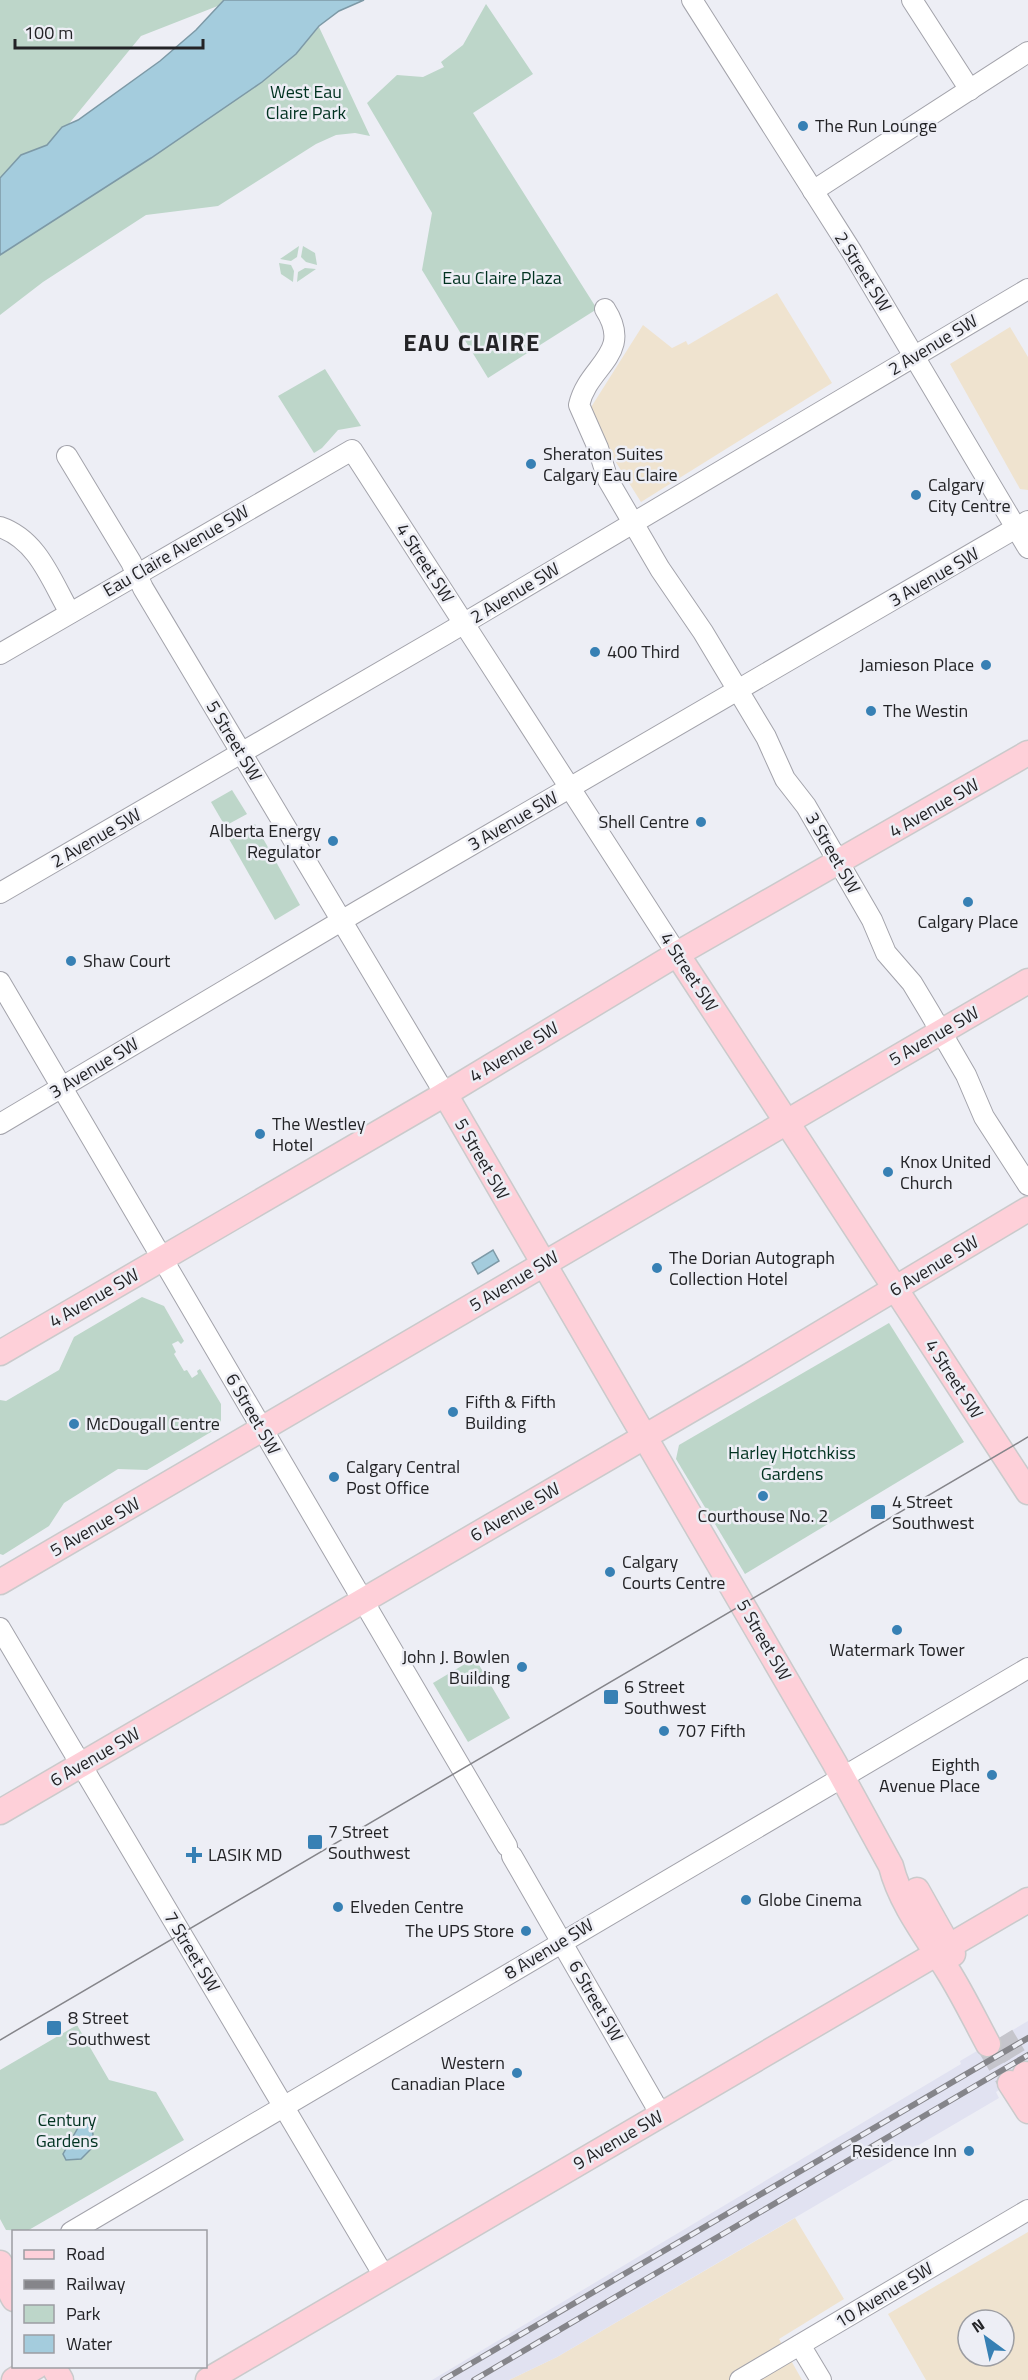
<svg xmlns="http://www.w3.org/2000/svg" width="1028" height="2380" viewBox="0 0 1028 2380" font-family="'Titillium Web',sans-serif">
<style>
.commercial{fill:#efe3cf;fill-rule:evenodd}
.built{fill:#e1e2f1}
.green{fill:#bdd6c9}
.water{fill:#a4ccdd;stroke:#7d99a6;stroke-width:1.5}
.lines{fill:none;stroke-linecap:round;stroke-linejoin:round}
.major-tunnel{stroke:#c5c5cc;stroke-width:24;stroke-dasharray:24 12;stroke-linecap:butt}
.minor-casing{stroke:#a3a3ab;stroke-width:22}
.major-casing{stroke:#cacacb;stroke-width:27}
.minor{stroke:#fff;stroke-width:20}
.major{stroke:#fed0d9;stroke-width:24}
.tram{stroke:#85858a;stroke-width:1.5}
.rail-casing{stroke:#85858a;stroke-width:6}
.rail{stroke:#edeef5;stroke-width:4;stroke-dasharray:11;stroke-linecap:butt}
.poi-dot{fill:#3780b4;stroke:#edeef5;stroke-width:2}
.labels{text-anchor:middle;stroke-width:5;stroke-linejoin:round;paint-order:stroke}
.park-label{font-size:18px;fill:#003220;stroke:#edeef5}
.poi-label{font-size:18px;fill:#232326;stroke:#edeef5;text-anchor:start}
.street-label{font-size:18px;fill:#232326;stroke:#edeef5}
.district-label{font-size:24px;font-weight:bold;letter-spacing:1.5px;fill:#232326;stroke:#edeef5}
</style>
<rect width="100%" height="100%" fill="#edeef5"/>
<!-- commercial -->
<g class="commercial">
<polygon points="777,293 832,383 641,502 600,437 588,412 643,325 672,348 686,341 688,345"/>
<polygon points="1010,327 1028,357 1028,490 1020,489 950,364"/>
<polygon points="795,2218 844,2299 779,2339 802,2380 509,2380 557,2357"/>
<path d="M1028 2232V2380H926L888 2314ZM968 2320H1004V2356H968Z"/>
</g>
<!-- built -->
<polygon class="built" points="1028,2021 1028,2072 996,2092 999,2098 557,2357 509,2380 432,2380 961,2064 960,2061"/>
<!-- green -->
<g class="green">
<polygon points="0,0 233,0 141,36 49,148 23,159 0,178"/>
<polygon points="486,4 533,74 473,113 597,309 488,378 422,270 432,213 367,103 397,75 423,77 444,67 441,62 463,45"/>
<polygon points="319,27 370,136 355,133 336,135 316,144 218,206 146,215 43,282 0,315 0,255 151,158 262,82 296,54"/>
<polygon points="299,246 297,257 291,261 280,259"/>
<polygon points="303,246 315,253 317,265 306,262 301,257"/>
<polygon points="279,263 291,265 294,271 293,282 281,274"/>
<polygon points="305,268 316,269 297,282 298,272"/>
<polygon points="325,369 361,426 338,430 322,448 314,453 278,396"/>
<polygon points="232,790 247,814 225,826 211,802"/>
<polygon points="255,824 300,905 275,920 229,839"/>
<polygon points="142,1297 164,1306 184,1341 181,1344 178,1341 172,1344 176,1352 174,1354 184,1371 187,1370 192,1378 198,1374 197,1371 200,1369 221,1404 221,1426 147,1470 118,1469 64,1503 49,1526 3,1555 0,1554 0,1400 6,1401 59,1370 74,1337"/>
<polygon points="889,1323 964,1442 745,1574 676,1459 679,1445"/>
<polygon points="475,1658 510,1718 468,1742 433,1683"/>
<polygon points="77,2025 109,2080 156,2092 184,2140 27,2231 6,2230 0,2219 0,2070"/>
</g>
<!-- water -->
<g class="water">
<polygon points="224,0 364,0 339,11 319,26 296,54 262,82 151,158 0,255 0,178 21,155 47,145 62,127 78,120 160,61 196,30"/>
<polygon points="493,1250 499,1261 478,1274 472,1263"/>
<polygon points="83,2119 89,2120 93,2134 91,2149 81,2159 66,2160 63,2154"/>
</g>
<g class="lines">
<!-- major-tunnel -->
<g class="major-tunnel">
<polyline points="1002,2036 1025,2074"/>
<polyline points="988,2044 1010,2083"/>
</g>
<defs>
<g id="minor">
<polyline points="692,0 852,252 1028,548"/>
<polyline points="912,0 970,90"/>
<polyline points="813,191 1028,52"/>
<path d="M605 309C634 354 588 365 579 405L598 448 608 480 660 569 703 632 766 737 785 779 806 806 872 920 886 953 912 983 930 1013 966 1075 984 1117 1028 1185"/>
<polyline points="67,456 131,562 143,588 445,1094"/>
<path d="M0 527C38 540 51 580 70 613"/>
<polyline points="0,654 352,450 677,954"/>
<polyline points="0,893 446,634 1028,289"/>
<polyline points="0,982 507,1846"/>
<polyline points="0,1124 358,911 1028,521"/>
<polyline points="0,1628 384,2276"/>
<polyline points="512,1856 661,2115"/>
<polyline points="71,2232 1028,1668"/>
<polyline points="800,2345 821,2380"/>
<polyline points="740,2380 1028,2210"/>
</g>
<g id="major">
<polyline points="677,954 1028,1492"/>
<path d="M445 1094 834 1762 891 1866C900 1903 928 1939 948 1971 963 1995 975 2020 988 2044"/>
<polyline points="0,1353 445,1094 677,954 1028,753"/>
<polyline points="0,1582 1028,981"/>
<polyline points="0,1812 749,1376 1028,1209"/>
<polyline points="917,1890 953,1954"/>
<polyline points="1025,2074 1028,2079"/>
<polyline points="1010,2083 1028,2111"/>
<path d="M0 2263C7 2274 6 2286 14 2299"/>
<polyline points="53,2366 61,2380"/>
<polyline points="14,2380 37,2366"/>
<polyline points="208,2380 1028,1900"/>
</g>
</defs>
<!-- minor casing -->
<use href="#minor" class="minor-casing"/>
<!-- major casing -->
<use href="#major" class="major-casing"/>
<!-- minor -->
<use href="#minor" class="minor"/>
<!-- major -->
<use href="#major" class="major"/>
<!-- tram -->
<polyline class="tram" points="0,2040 1028,1437"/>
<defs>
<g id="rail">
<polyline points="443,2380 1028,2038"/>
<polyline points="474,2380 1028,2055"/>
</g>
</defs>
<!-- rail casing -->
<use href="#rail" class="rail-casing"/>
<!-- rail -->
<use href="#rail" class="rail"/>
</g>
<!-- markers -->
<g class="poi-dot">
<circle cx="803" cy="126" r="6"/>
<circle cx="531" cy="464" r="6"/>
<circle cx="916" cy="495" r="6"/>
<circle cx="595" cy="652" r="6"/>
<circle cx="986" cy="665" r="6"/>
<circle cx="871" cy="711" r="6"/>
<circle cx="701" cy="822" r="6"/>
<circle cx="333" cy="841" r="6"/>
<circle cx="968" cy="902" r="6"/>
<circle cx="71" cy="961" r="6"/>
<circle cx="260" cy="1134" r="6"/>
<circle cx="888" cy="1172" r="6"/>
<circle cx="657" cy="1268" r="6"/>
<circle cx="453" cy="1412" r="6"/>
<circle cx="74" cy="1424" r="6"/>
<circle cx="334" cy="1477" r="6"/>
<circle cx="763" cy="1496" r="6"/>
<rect x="870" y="1504" width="16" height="16" rx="3"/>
<circle cx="610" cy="1572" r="6"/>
<circle cx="897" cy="1630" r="6"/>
<circle cx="522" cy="1667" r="6"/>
<rect x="603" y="1689" width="16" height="16" rx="3"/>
<circle cx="664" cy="1731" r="6"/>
<circle cx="992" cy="1775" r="6"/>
<rect x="307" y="1834" width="16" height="16" rx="3"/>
<path d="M191 1846h6v6h6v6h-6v6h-6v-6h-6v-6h6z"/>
<circle cx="746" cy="1900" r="6"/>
<circle cx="338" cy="1907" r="6"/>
<circle cx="526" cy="1931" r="6"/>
<rect x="46" y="2020" width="16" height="16" rx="3"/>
<circle cx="517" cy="2073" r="6"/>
<circle cx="969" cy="2151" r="6"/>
</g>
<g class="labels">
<!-- park labels -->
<g class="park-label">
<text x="306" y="98">West Eau<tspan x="306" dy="21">Claire Park</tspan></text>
<text x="502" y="284">Eau Claire Plaza</text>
<text x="792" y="1459">Harley Hotchkiss<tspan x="792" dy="21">Gardens</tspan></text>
<text x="67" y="2126">Century<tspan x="67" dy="21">Gardens</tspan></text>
</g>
<!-- poi labels -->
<g class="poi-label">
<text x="815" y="132">The Run Lounge</text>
<text x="543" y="460">Sheraton Suites<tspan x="543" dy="21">Calgary Eau Claire</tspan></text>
<text x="928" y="491">Calgary<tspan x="928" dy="21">City Centre</tspan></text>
<text x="607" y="658">400 Third</text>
<text x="974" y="671" text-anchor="end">Jamieson Place</text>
<text x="883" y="717">The Westin</text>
<text x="689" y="828" text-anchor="end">Shell Centre</text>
<text x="321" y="837" text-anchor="end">Alberta Energy<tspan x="321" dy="21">Regulator</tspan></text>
<text x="968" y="928" text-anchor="middle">Calgary Place</text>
<text x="83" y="967">Shaw Court</text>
<text x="272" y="1130">The Westley<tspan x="272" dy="21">Hotel</tspan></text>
<text x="900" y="1168">Knox United<tspan x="900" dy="21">Church</tspan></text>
<text x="669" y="1264">The Dorian Autograph<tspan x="669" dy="21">Collection Hotel</tspan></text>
<text x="465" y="1408">Fifth &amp; Fifth<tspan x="465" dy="21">Building</tspan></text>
<text x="86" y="1430">McDougall Centre</text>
<text x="346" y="1473">Calgary Central<tspan x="346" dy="21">Post Office</tspan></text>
<text x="892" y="1508">4 Street<tspan x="892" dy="21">Southwest</tspan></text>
<text x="763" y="1522" text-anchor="middle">Courthouse No. 2</text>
<text x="622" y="1568">Calgary<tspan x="622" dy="21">Courts Centre</tspan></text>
<text x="897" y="1656" text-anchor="middle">Watermark Tower</text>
<text x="510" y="1663" text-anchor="end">John J. Bowlen<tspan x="510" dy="21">Building</tspan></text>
<text x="624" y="1693">6 Street<tspan x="624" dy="21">Southwest</tspan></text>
<text x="676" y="1737">707 Fifth</text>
<text x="980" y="1771" text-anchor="end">Eighth<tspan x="980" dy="21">Avenue Place</tspan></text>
<text x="328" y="1838">7 Street<tspan x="328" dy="21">Southwest</tspan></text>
<text x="208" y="1861">LASIK MD</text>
<text x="758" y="1906">Globe Cinema</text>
<text x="350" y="1913">Elveden Centre</text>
<text x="514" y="1937" text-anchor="end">The UPS Store</text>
<text x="68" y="2024">8 Street<tspan x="68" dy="21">Southwest</tspan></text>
<text x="505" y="2069" text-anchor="end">Western<tspan x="505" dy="21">Canadian Place</tspan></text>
<text x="957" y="2157" text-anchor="end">Residence Inn</text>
</g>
<!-- street labels -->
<g class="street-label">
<text transform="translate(863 272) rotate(58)" y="6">2 Street SW</text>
<text transform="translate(933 345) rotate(-31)" y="6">2 Avenue SW</text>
<text transform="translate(176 551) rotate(-30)" y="6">Eau Claire Avenue SW</text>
<text transform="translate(425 563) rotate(57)" y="6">4 Street SW</text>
<text transform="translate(934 577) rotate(-30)" y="6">3 Avenue SW</text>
<text transform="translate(515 593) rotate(-31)" y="6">2 Avenue SW</text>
<text transform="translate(234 741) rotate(59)" y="6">5 Street SW</text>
<text transform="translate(934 808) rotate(-30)" y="6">4 Avenue SW</text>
<text transform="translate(513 821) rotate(-30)" y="6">3 Avenue SW</text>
<text transform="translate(96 838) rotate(-30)" y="6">2 Avenue SW</text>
<text transform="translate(833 853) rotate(60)" y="6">3 Street SW</text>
<text transform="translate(689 972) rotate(57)" y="6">4 Street SW</text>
<text transform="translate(934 1036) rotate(-30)" y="6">5 Avenue SW</text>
<text transform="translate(514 1052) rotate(-31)" y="6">4 Avenue SW</text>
<text transform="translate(94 1068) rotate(-31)" y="6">3 Avenue SW</text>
<text transform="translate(482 1159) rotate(60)" y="6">5 Street SW</text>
<text transform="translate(934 1266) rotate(-31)" y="6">6 Avenue SW</text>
<text transform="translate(514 1281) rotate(-31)" y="6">5 Avenue SW</text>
<text transform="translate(94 1298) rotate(-30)" y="6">4 Avenue SW</text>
<text transform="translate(954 1379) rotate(57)" y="6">4 Street SW</text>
<text transform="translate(253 1414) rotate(60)" y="6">6 Street SW</text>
<text transform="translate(515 1512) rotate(-30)" y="6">6 Avenue SW</text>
<text transform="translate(95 1527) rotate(-30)" y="6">5 Avenue SW</text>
<text transform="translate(764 1640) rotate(60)" y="6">5 Street SW</text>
<text transform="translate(95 1757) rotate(-30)" y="6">6 Avenue SW</text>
<text transform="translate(549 1949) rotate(-31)" y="6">8 Avenue SW</text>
<text transform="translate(192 1952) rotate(59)" y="6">7 Street SW</text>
<text transform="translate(596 2001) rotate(60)" y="6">6 Street SW</text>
<text transform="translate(618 2140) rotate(-30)" y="6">9 Avenue SW</text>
<text transform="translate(884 2295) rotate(-31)" y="6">10 Avenue SW</text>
</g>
<!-- district labels -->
<g class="district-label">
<text x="472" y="351">EAU CLAIRE</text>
</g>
</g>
<!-- legend -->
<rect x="12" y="2230" width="195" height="138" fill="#edeef5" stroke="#9c9da2" stroke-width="1.5"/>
<rect x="24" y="2250" width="30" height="9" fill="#fed0d9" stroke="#9c9da2" stroke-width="1.5"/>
<text x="66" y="2260" font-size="18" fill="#232326">Road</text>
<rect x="24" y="2280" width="30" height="9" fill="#85858a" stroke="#9c9da2" stroke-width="1.5"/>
<text x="66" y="2290" font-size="18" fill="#232326">Railway</text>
<rect x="24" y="2305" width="30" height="18" fill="#bdd6c9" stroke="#9c9da2" stroke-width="1.5"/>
<text x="66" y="2320" font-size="18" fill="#232326">Park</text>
<rect x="24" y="2335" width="30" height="18" fill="#a4ccdd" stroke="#9c9da2" stroke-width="1.5"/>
<text x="66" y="2350" font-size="18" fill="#232326">Water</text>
<!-- north arrow -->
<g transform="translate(986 2338) rotate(327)"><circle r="28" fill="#edeef5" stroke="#9c9da2" stroke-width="1.5"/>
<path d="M0-4.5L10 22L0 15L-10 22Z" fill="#3780b4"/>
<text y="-9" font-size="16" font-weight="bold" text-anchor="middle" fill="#232326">N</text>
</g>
<!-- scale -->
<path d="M15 39v9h188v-9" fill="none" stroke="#232326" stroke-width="3"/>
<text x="24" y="39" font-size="18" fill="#232326" stroke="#edeef5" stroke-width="4.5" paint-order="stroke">100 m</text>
</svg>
